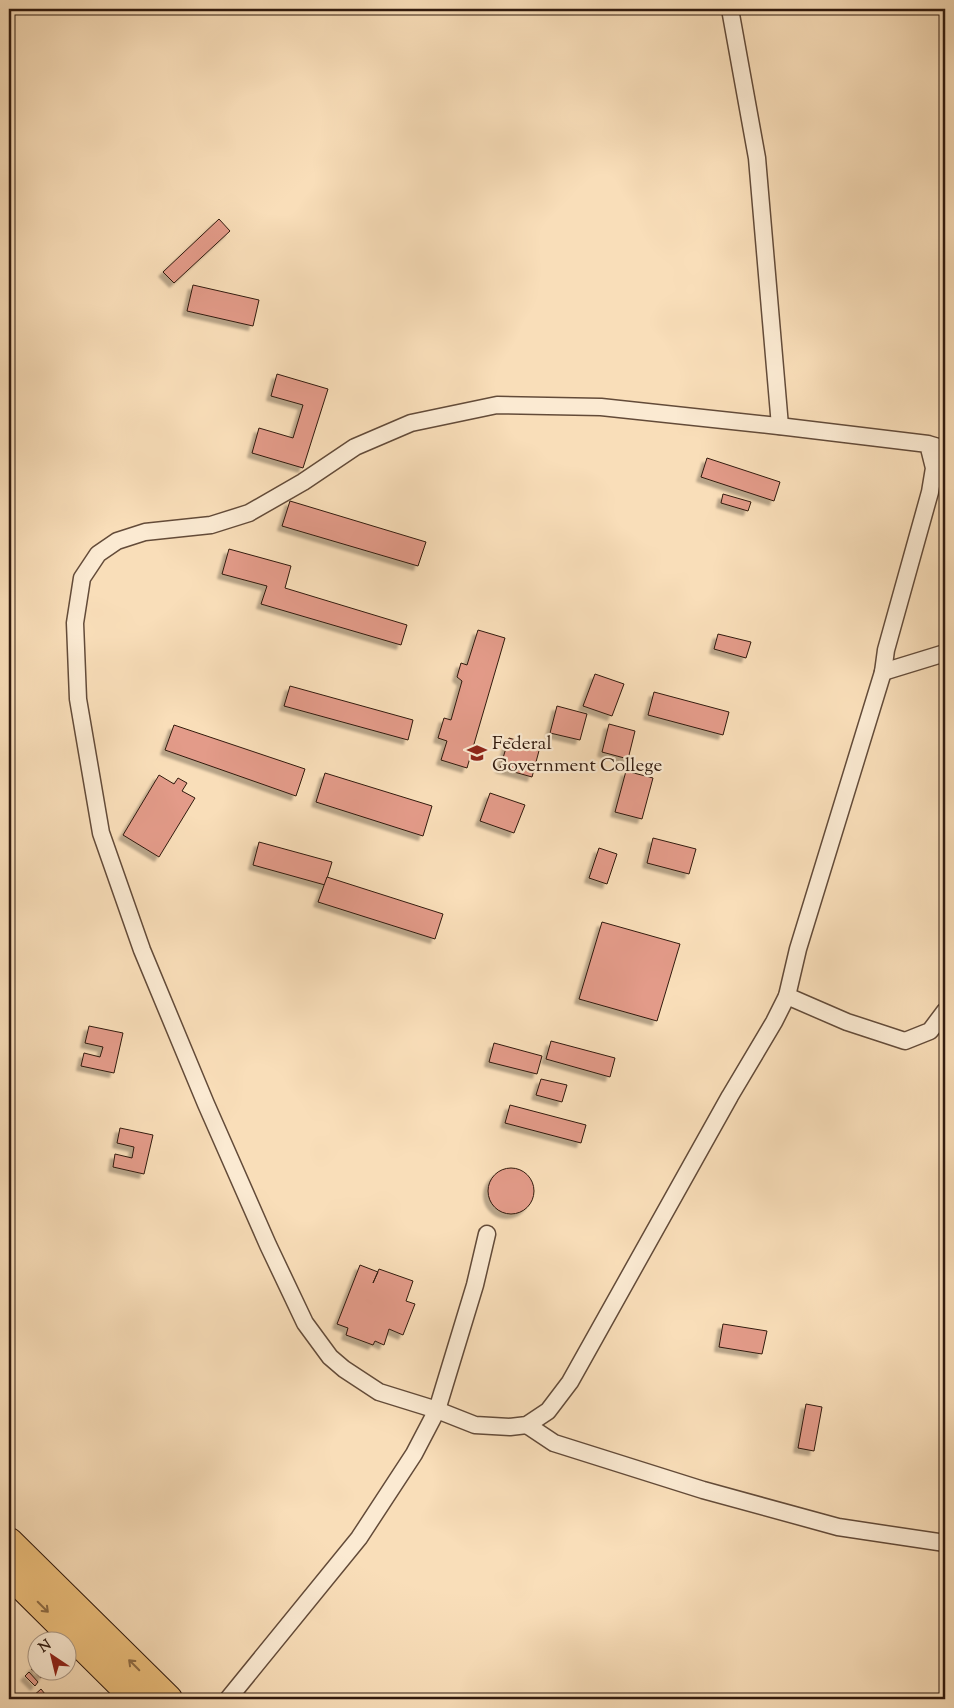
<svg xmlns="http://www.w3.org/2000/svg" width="954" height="1708" viewBox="0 0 954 1708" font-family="'Sorts Mill Goudy',serif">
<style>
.building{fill:#e39b89;stroke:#311a0e;filter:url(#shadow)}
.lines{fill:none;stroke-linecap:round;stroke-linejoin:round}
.minor-casing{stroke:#634b39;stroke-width:19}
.trunk-casing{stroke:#311a0e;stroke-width:30}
.minor{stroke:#fbead2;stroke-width:16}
.trunk{stroke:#ecbf7c;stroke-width:28}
.oneway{stroke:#8e6c45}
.labels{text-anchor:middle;stroke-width:4.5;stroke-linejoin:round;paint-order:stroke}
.poi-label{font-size:19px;fill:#311a0e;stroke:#fbead2;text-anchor:start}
</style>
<defs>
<filter id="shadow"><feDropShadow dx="-4.5" dy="4.5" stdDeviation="1" flood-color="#0004"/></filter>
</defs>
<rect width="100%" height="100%" fill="#f9deb9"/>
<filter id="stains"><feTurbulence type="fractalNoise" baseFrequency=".004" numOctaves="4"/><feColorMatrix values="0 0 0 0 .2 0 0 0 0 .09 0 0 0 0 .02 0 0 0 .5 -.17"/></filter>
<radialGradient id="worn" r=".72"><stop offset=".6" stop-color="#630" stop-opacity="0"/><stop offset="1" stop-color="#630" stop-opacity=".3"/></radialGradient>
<!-- building -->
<g class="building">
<polygon points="219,219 230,231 174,283 163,272"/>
<polygon points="193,285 259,300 253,326 187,311"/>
<polygon points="277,374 328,389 303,468 252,453 259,428 293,438 303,405 271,396"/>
<polygon points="707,458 780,482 774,501 701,477"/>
<polygon points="723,494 751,502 748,511 721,503"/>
<polygon points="290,501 426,542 418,566 282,526"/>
<polygon points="229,549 291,566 285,588 407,625 401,645 261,604 267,586 222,574"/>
<polygon points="478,630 505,638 467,768 441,760 447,741 438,738 444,718 451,720 462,681 457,677 461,663 467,665"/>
<polygon points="718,634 751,642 746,658 714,649"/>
<polygon points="595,674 624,684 612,716 583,706"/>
<polygon points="290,686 413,720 408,740 284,706"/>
<polygon points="654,692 729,712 723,735 648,715"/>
<polygon points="557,706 587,714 580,740 550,733"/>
<polygon points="609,724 635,731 628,759 602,752"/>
<polygon points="174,725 305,769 296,796 165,750"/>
<polygon points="509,738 540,747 532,777 500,768"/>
<polygon points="626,771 653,778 642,819 615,812"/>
<polygon points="325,773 432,806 423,836 316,802"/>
<polygon points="159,775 174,784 178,778 187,783 182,791 195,798 159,857 123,835"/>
<polygon points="490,793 525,805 514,833 480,821"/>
<polygon points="653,838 696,849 689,874 647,863"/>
<polygon points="259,842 332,862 325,885 253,865"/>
<polygon points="599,848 617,854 607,884 589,878"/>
<polygon points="327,877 443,914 435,939 318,902"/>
<polygon points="602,922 680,944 657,1021 579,999"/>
<polygon points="89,1026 123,1033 114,1073 81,1066 84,1053 100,1057 103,1047 85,1043"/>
<polygon points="551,1041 615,1058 610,1077 546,1059"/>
<polygon points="494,1043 542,1056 537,1074 489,1062"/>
<polygon points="541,1079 567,1085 562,1102 536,1095"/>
<polygon points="510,1105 586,1125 581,1143 505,1123"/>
<polygon points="120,1128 153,1135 144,1174 113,1167 115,1154 132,1158 134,1147 117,1143"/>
<circle cx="511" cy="1191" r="23"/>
<polygon points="360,1265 378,1272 373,1283 379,1269 413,1281 406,1301 415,1304 403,1335 389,1329 384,1345 375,1341 373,1345 346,1335 348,1328 337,1324"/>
<polygon points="723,1324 767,1331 762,1354 719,1347"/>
<polygon points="806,1404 822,1407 814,1451 798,1448"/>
<polygon points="37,1664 38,1670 44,1670 46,1672 41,1678 31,1669"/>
<polygon points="29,1672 38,1682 35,1686 25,1676"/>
<polygon points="9,1686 15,1693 12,1697 14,1699 9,1699"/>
<polygon points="41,1689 45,1694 39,1699 34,1699 32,1697"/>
</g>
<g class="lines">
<defs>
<g id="minor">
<polyline points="730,9 757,158 780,426"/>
<polyline points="928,444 934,468 930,492 886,650 883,672 798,949 787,996 774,1022 730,1096 570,1382 548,1411 527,1425 510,1427 475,1425 437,1410 379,1392 344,1369 330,1357 305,1323 268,1245 206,1104 142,950 101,833 78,699 75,623 82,578 98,554 117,541 145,532 211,525 249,513 303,482 355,447 411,423 497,405 601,407 787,427 928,444 945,449"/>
<polyline points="883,672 945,653"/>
<polyline points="787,996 847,1022 905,1041 930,1031 945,1011"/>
<polyline points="527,1425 554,1443 703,1490 838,1527 945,1543"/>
<polyline points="228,1699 359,1538 414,1454 437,1410 475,1285 487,1234"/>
</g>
<g id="trunk">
<polyline points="9,1542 168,1699"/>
<polyline points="9,1573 136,1699"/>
</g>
</defs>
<!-- minor casing -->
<use href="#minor" class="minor-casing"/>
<!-- trunk casing -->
<use href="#trunk" class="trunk-casing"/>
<!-- minor -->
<use href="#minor" class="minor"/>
<!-- trunk -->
<use href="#trunk" class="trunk"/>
</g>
<!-- one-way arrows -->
<defs><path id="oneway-shaft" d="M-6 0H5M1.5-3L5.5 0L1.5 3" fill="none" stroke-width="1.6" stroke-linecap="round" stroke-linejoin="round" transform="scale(1.25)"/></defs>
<g class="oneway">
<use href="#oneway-shaft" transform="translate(43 1607) rotate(45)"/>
<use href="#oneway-shaft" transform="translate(134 1665) rotate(-135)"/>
</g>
<!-- icons -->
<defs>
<symbol id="school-bare" viewBox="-9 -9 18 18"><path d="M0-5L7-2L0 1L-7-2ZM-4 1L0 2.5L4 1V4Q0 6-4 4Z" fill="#8f2418" stroke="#fbead2" stroke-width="2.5" paint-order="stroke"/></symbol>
</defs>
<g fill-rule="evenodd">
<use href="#school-bare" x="463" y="739" width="28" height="28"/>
</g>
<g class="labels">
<!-- poi labels -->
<g class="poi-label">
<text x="492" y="749">Federal<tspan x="492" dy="22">Government College</tspan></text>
</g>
</g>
<!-- margin -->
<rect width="954" height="1708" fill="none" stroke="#f9deb9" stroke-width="30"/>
<rect x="10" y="10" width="934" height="1688" fill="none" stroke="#311a0e" stroke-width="2.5"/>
<rect x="15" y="15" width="924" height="1678" fill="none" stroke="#311a0e"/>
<!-- north arrow -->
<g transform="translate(52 1656) rotate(325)"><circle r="24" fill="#fbead2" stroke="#aa9784"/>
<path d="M0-4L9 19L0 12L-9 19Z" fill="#8f2418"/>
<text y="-8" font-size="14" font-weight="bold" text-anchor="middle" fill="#311a0e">N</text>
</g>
<rect width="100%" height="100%" filter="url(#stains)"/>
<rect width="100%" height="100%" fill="url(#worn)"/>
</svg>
